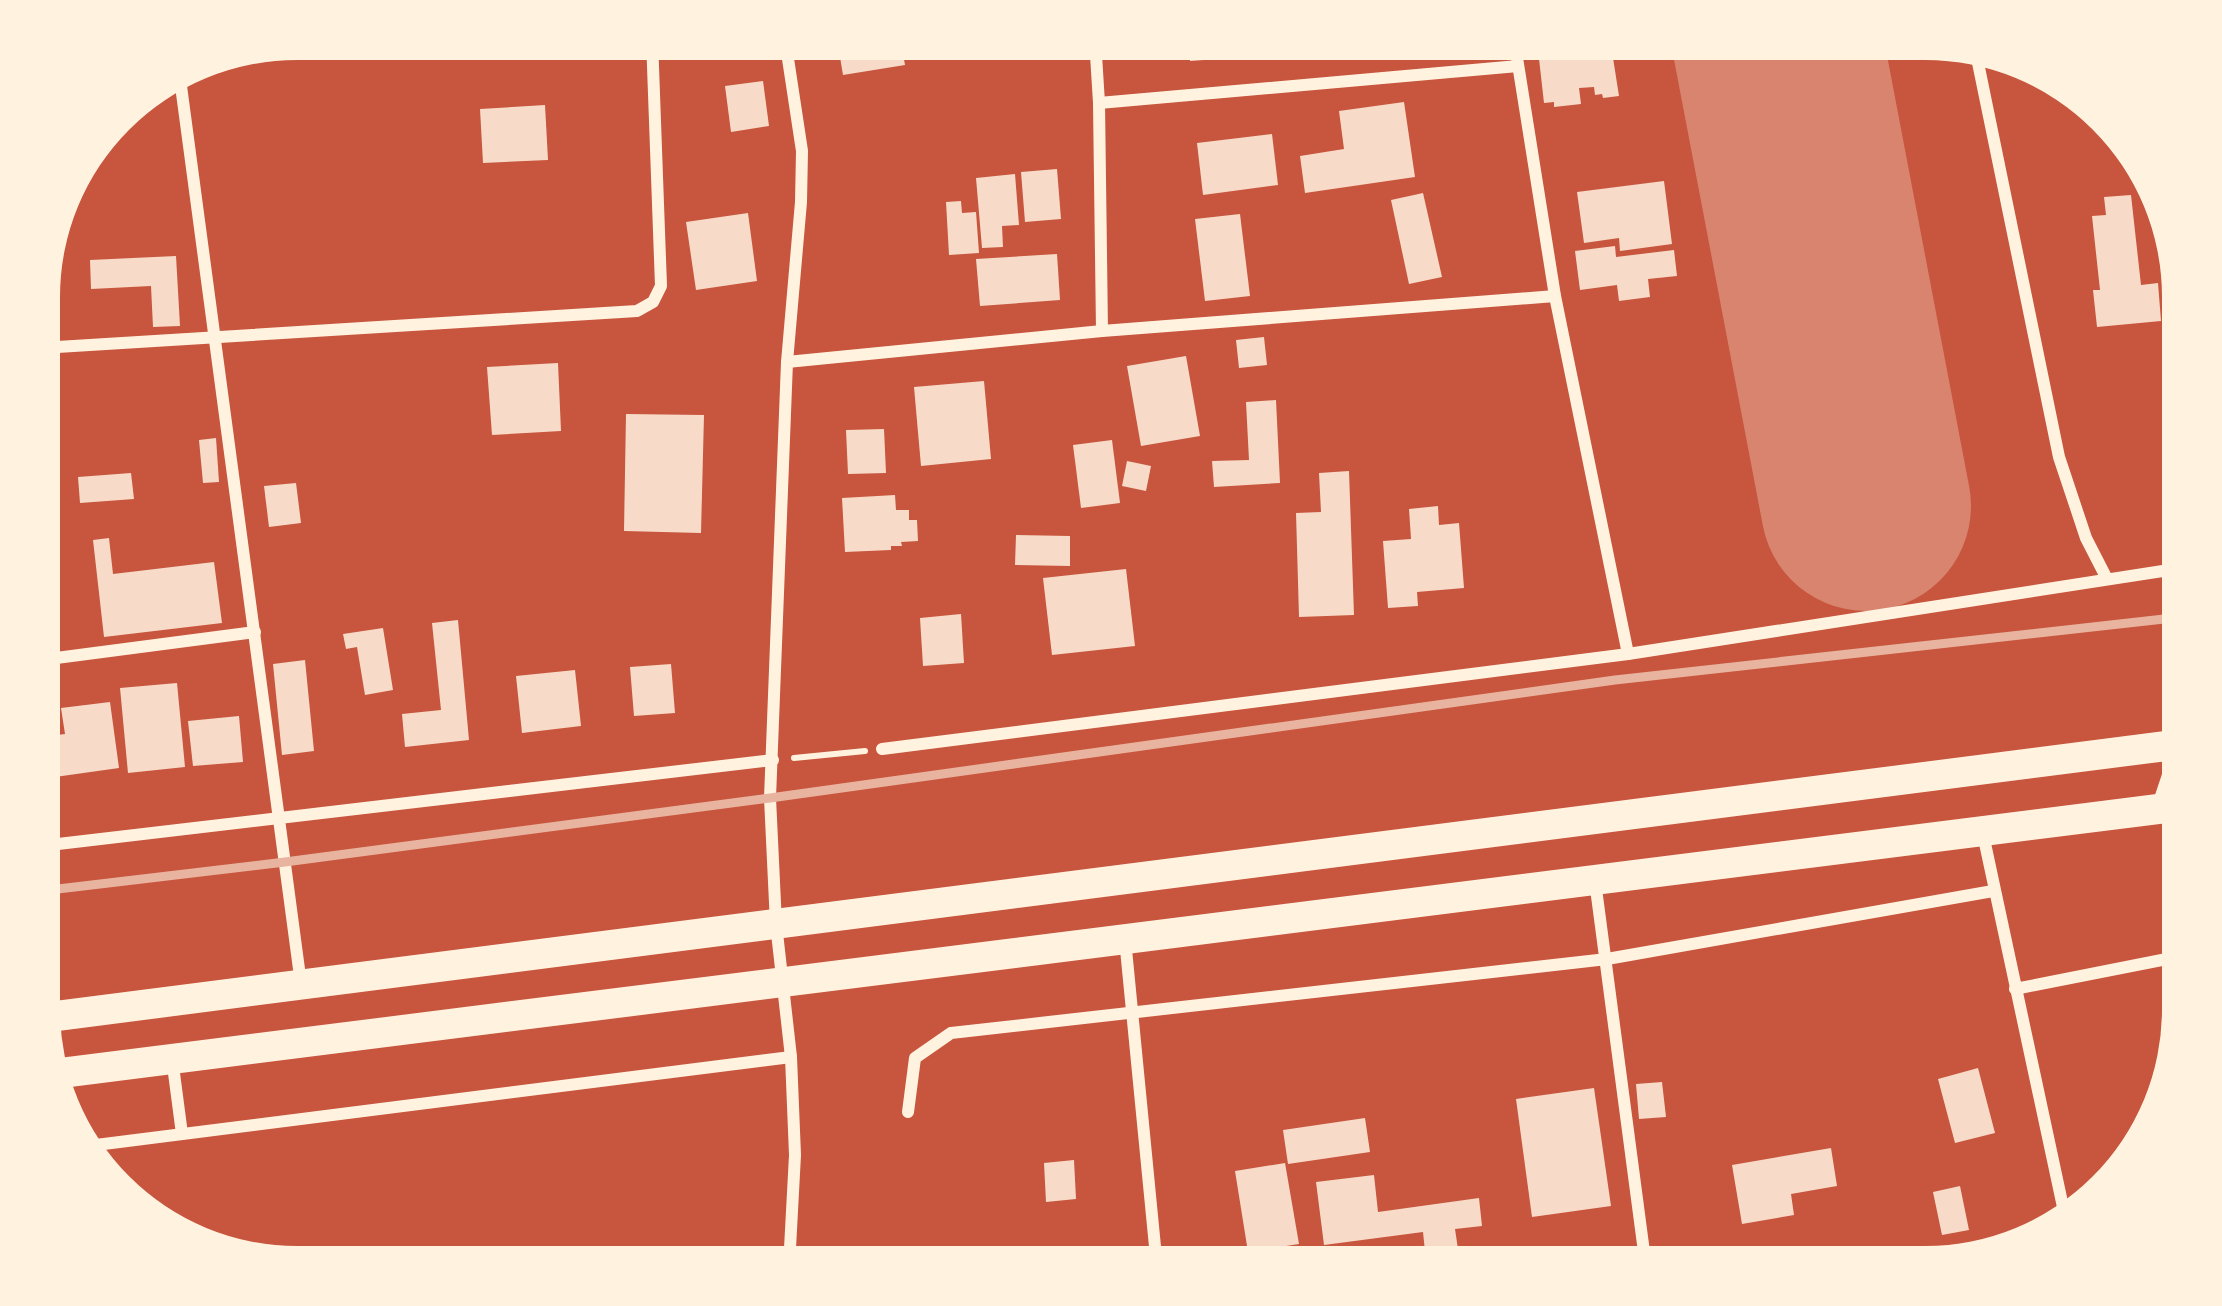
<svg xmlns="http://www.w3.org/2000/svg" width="2222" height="1306" viewBox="0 0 2222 1306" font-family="'PT Sans',sans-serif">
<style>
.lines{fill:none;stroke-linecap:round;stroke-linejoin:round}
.runway{stroke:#d8846e;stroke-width:210}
.building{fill:#f7dbc8}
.path{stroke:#fff3e0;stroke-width:6}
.minor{stroke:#fff3e0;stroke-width:12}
.primary{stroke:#fff3e0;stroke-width:30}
.rail{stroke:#e9b49f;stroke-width:9}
</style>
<rect width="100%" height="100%" fill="#c8553d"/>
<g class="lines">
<!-- runway -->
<polyline class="runway" points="1777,39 1866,506"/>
</g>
<!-- building -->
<g class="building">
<polygon points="837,39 909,39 911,47 902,48 905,65 843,75"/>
<polygon points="1188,39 1259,39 1260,56 1190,61"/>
<polygon points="1389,39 1480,39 1481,45 1391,56"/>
<polygon points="1552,39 1590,39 1591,47 1611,45 1619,96 1603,98 1602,94 1595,95 1594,87 1579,88 1581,104 1554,107 1554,102 1544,103 1537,41"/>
<polygon points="763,81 769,126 731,132 725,86"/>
<polygon points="1404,102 1415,177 1305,193 1300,156 1344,149 1339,111"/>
<polygon points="545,105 548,160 483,163 480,109"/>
<polygon points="1272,134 1278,185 1203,195 1197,143"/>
<polygon points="1057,169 1061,219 1025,222 1021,172"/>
<polygon points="1015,174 1019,225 1002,226 1003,247 982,248 976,178"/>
<polygon points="1664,181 1672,244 1620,251 1619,238 1584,243 1577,192"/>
<polygon points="1423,193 1442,277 1409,284 1391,200"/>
<polygon points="2131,195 2141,285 2158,283 2161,321 2097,327 2093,290 2100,290 2092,216 2106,215 2104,197"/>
<polygon points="961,201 962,213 976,212 979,253 949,255 946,202"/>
<polygon points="748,213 757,281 696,290 686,222"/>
<polygon points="1240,214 1250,296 1205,301 1195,219"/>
<polygon points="1615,246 1616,257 1674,250 1677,276 1648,279 1650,297 1619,301 1617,285 1580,290 1575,251"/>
<polygon points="1057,254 1060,300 980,306 976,259"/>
<polygon points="176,256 180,326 153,327 151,286 91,289 90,260"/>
<polygon points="1264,337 1267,365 1239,368 1236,340"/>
<polygon points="1186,356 1200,436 1141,446 1127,366"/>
<polygon points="558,363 561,431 492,435 487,367"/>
<polygon points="984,381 991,459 921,466 914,387"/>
<polygon points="1276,400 1280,483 1214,487 1212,461 1249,460 1246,402"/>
<polygon points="626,414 704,415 701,533 624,531"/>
<polygon points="884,429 886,473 848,474 846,430"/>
<polygon points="216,438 219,482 203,483 199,440"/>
<polygon points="1112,440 1120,503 1081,508 1073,445"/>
<polygon points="1127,461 1151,466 1146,491 1122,486"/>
<polygon points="1349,471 1354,615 1299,617 1296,513 1321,512 1319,473"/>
<polygon points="131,473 134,499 80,503 78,477"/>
<polygon points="296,483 301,523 269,527 264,486"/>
<polygon points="895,495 896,510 909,510 909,520 917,520 918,541 901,542 902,546 891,546 891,550 845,552 842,498"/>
<polygon points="1438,506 1439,525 1459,523 1464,588 1417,592 1418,606 1388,608 1383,541 1411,539 1409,509"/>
<polygon points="41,535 52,535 54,600 41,600"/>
<polygon points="1016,535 1070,536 1070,566 1015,565"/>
<polygon points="109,538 113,574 214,562 222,623 104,637 93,540"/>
<polygon points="1126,569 1135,646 1052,655 1043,578"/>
<polygon points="961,614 964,663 923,666 920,618"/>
<polygon points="458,620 469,740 405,747 402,714 441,710 432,623"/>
<polygon points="383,628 393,690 365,695 357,647 346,649 343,634"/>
<polygon points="305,660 314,751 282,755 273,664"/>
<polygon points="671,664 675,713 634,716 630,667"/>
<polygon points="575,670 581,726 522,733 516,676"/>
<polygon points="177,683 185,767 128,773 120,688"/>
<polygon points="110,702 119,768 55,777 50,736 65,734 61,708"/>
<polygon points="239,716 243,762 193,766 188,721"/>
<polygon points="1978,1068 1995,1133 1955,1143 1938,1079"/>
<polygon points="1662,1082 1666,1117 1639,1119 1636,1084"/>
<polygon points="1594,1088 1611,1206 1532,1217 1516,1099"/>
<polygon points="1365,1118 1370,1152 1288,1164 1283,1130"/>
<polygon points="1831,1148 1837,1186 1791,1194 1794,1215 1742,1224 1732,1165"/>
<polygon points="1074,1160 1076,1199 1046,1202 1044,1163"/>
<polygon points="1285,1163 1299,1244 1248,1252 1235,1171"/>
<polygon points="1374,1175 1378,1212 1479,1198 1482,1226 1455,1229 1459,1256 1426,1261 1423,1232 1324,1245 1316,1182"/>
<polygon points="1960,1186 1969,1230 1942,1235 1933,1192"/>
<polygon points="1127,1246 1129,1267 1041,1267 1040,1254"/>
<polygon points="853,1256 893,1258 893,1267 852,1267"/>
<polygon points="1365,1258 1366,1267 1324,1267 1324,1264"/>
</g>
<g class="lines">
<!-- path -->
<polyline class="path" points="794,758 865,751"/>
<!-- minor -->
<g class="minor">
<polyline points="785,39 802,151 801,202 787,362 770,798 776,924 791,1057 795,1155 789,1267"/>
<polyline points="1095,39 1099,103 1102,331"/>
<polyline points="1514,39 1555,296 1628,654"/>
<polyline points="1976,53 2059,457 2086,538 2107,579"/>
<polyline points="179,71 301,984"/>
<polyline points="1099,103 1518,66"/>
<polyline points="41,348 637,311 653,302 661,286 652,39"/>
<polyline points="787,362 1102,331 1555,296"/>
<polyline points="41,660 255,632"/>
<polyline points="882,749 1628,654 2182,568"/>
<polyline points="2158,805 2178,745"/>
<polyline points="1983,834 2066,1221"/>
<polyline points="41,846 773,760"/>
<polyline points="1595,881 1646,1267"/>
<polyline points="1125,939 1157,1267"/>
<polyline points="2015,989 2182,956"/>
<polyline points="172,1058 182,1134"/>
<polyline points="908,1112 915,1058 951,1033 1607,959 1993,891"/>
<polyline points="80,1147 791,1057"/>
</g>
<!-- primary -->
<g class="primary">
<polyline points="41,1018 2182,744"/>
<polyline points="53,1074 2182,806"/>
</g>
<!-- rail -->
<polyline class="rail" points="41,891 285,862 770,798 1615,680 2182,617"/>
</g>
<!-- crop -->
<path d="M0 0H2222V1306H0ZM297 60H1925A237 237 0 0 1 2162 297V1009A237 237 0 0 1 1925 1246H297A237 237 0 0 1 60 1009V297A237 237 0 0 1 297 60Z" fill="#fff3e0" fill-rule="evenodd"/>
</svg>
